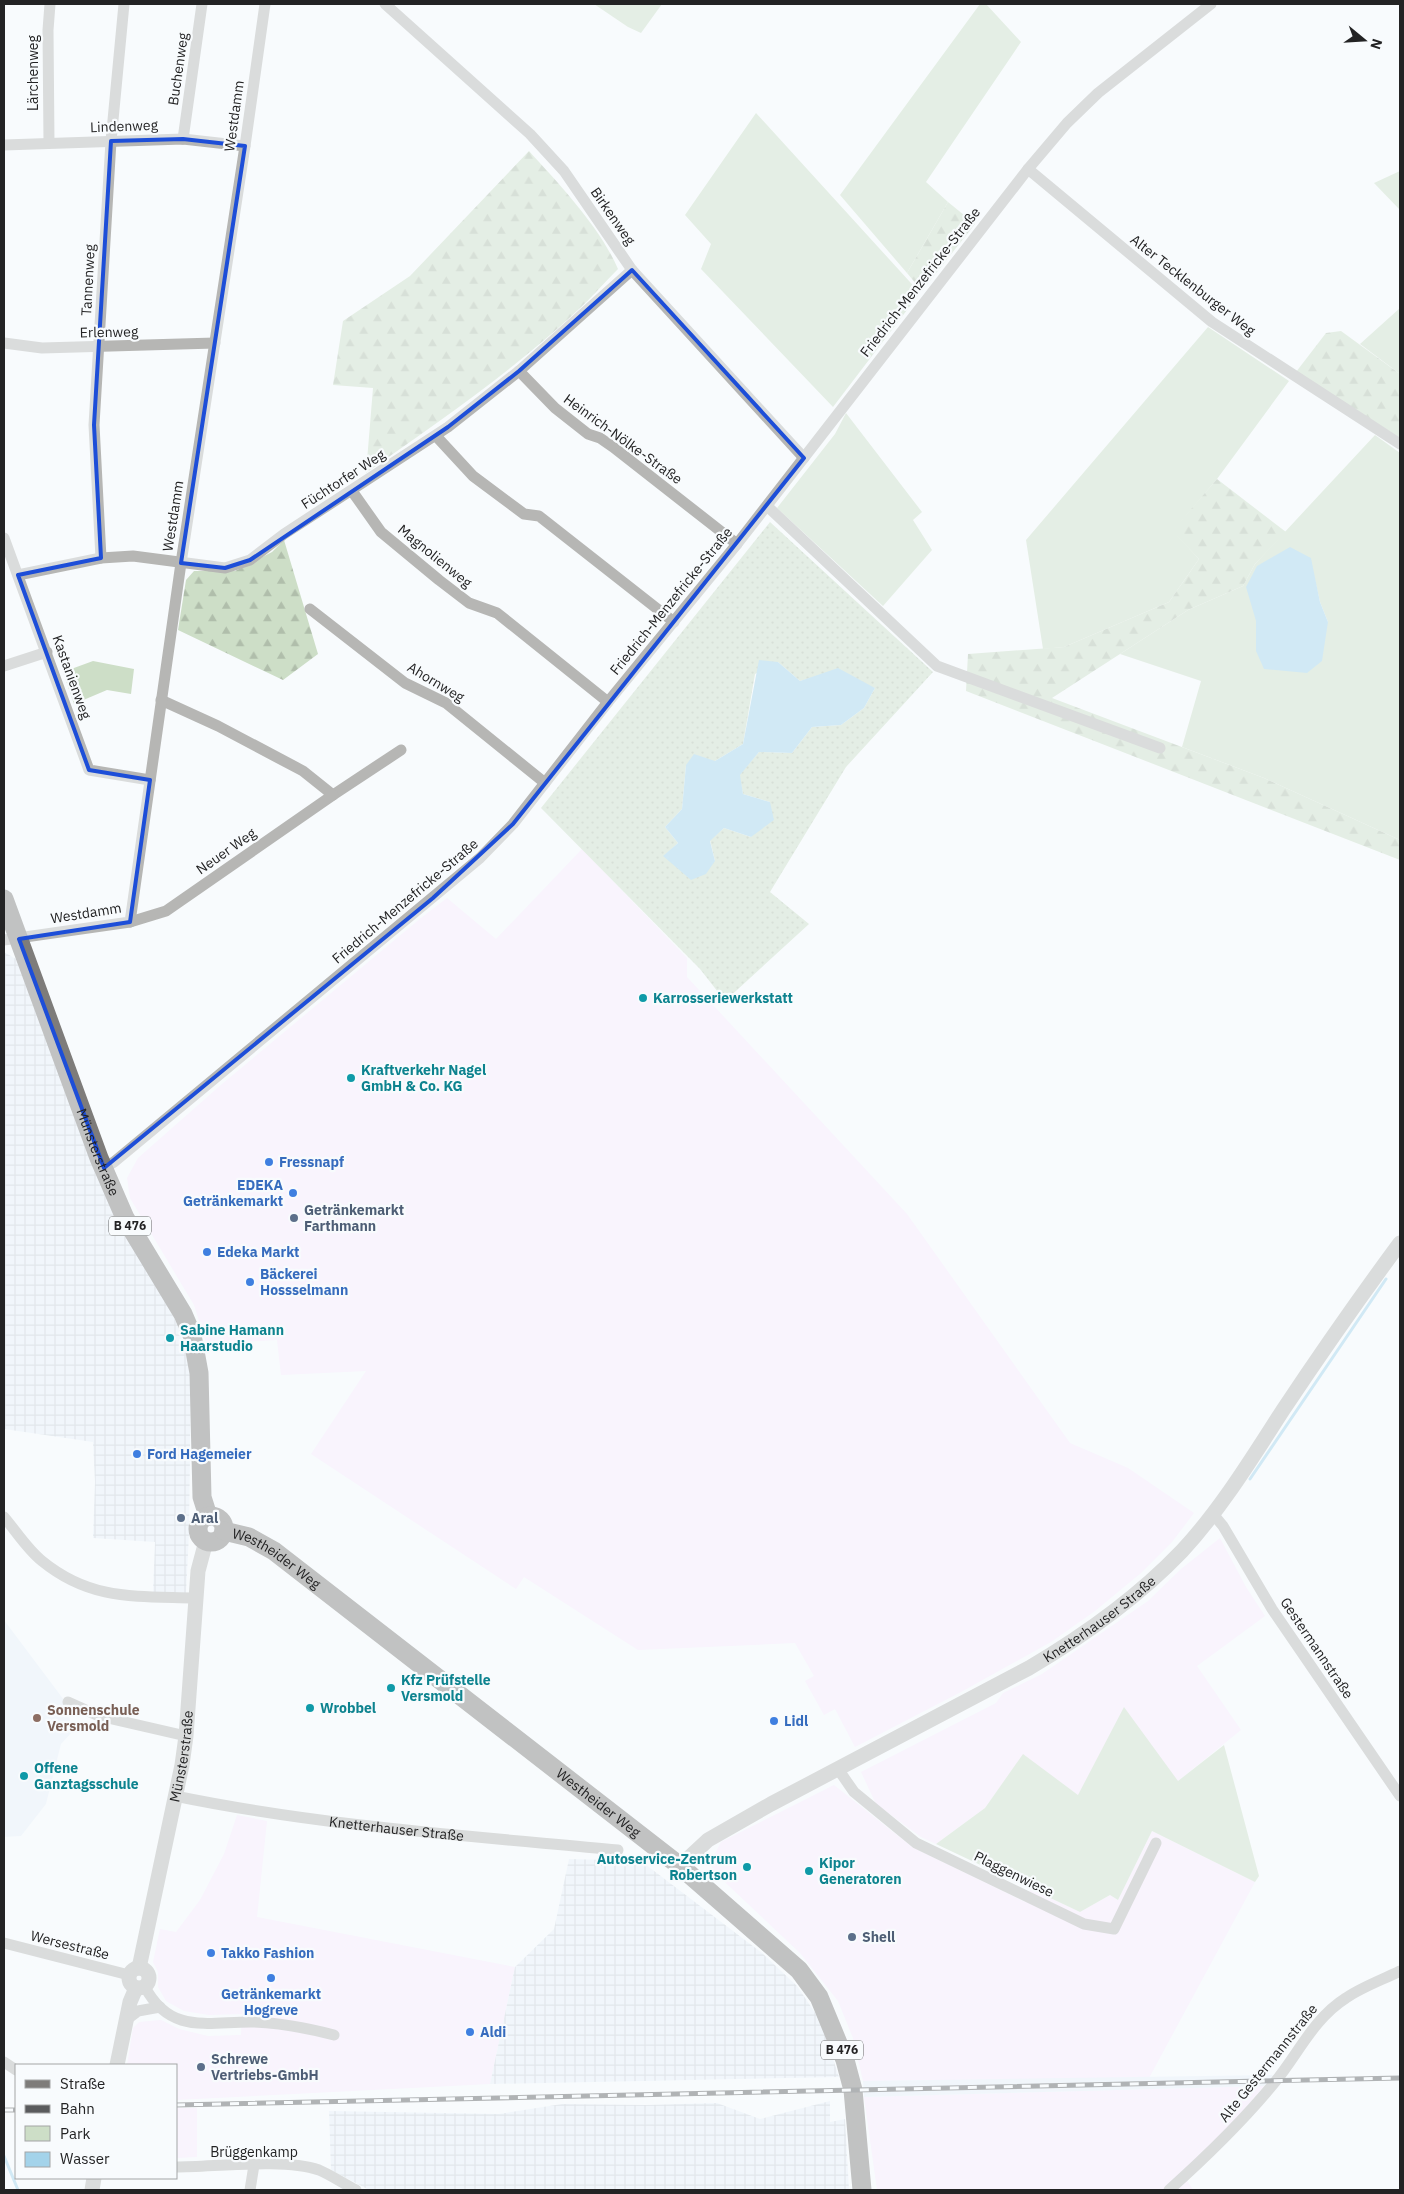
<svg xmlns="http://www.w3.org/2000/svg" width="1404" height="2194" viewBox="0 0 1404 2194" font-family="'IBM Plex Sans',sans-serif">
<style>
.commercial{fill:#faeafd}
.industrial{fill:url(#industrial-grid)}
.built{fill:#e9f0f9}
.green{fill:#cddec7;fill-rule:evenodd}
.forest{fill:url(#forest-firs)}
.garden{fill:url(#garden-dots);fill-rule:evenodd}
.water{fill:#a3d3ea}
.lines{fill:none;stroke-linecap:round;stroke-linejoin:round}
.stream{stroke:#a3d3ea;stroke-width:3}
.minor{stroke:#b6b6b4;stroke-width:11}
.tertiary{stroke:#b6b6b4;stroke-width:15}
.primary{stroke:#7e7c7a;stroke-width:19}
.rail-casing{stroke:#5a5b5d;stroke-width:5}
.rail{stroke:#f8fbfd;stroke-width:3;stroke-dasharray:9;stroke-linecap:butt}
.marked{fill:none;stroke:#1d4ed8;stroke-width:4;stroke-linejoin:round}
.culture-dot{fill:#0f9aa8;stroke:#f8fbfd;stroke-width:2}
.shop-dot{fill:#3f7fe0;stroke:#f8fbfd;stroke-width:2}
.service-dot{fill:#5c6f8a;stroke:#f8fbfd;stroke-width:2}
.education-dot{fill:#8d6e63;stroke:#f8fbfd;stroke-width:2}
.labels{text-anchor:middle;stroke-width:4.5;stroke-linejoin:round;paint-order:stroke}
.shield{fill:#f8fbfd;stroke:#636465;stroke-width:1}
.shield-label{font-size:12px;font-weight:bold;fill:#232324}
.street-label{font-size:14px;fill:#232324;stroke:#f8fbfd}
.culture-label{font-size:14px;font-weight:bold;fill:#0d838f;stroke:#f8fbfd;text-anchor:start}
.shop-label{font-size:14px;font-weight:bold;fill:#366cbe;stroke:#f8fbfd;text-anchor:start}
.service-label{font-size:14px;font-weight:bold;fill:#4e5e75;stroke:#f8fbfd;text-anchor:start}
.education-label{font-size:14px;font-weight:bold;fill:#785e54;stroke:#f8fbfd;text-anchor:start}
</style>
<defs>
<pattern id="industrial-grid" width="8" height="8" patternUnits="userSpaceOnUse" patternTransform="scale(1.25)"><rect width="8" height="8" fill="#e9f0f9"/><path d="M0 4h8M4 0v8" fill="none" stroke="#c8ced5"/></pattern>
<pattern id="forest-firs" width="22" height="20" patternUnits="userSpaceOnUse" patternTransform="scale(1.25)"><rect width="22" height="20" fill="#cddec7"/><path d="M5 1l3.5 6h-7zM16 11l3.5 6h-7z" fill="#b0beab"/></pattern>
<pattern id="garden-dots" width="8" height="8" patternUnits="userSpaceOnUse" patternTransform="scale(1.25)"><rect width="8" height="8" fill="#cddec7"/><path d="M2 2h.1M6 6h.1" fill="none" stroke="#b0beab" stroke-width="1.8" stroke-linecap="round"/></pattern>
</defs>
<rect width="100%" height="100%" fill="#f8fbfd"/>
<!-- commercial -->
<g class="commercial">
<polygon points="582,849 687,958 687,977 907,1214 1070,1443 1128,1468 1194,1513 1172,1542 1141,1573 1095,1611 1051,1642 961,1692 855,1747 835,1709 824,1715 805,1681 814,1676 795,1643 638,1650 524,1577 516,1589 311,1454 366,1371 281,1375 277,1340 223,1343 207,1346 194,1305 130,1198 127,1178 138,1158 222,1084 421,918 447,898 496,939"/>
<polygon points="1220,1538 1246,1587 1265,1616 1197,1666 1241,1730 1178,1781 1078,1795 1023,1755 985,1808 936,1844 921,1837 876,1804 861,1772 996,1703 1003,1693 1042,1674 1148,1601 1181,1569"/>
<polygon points="834,1785 912,1847 1025,1902 1031,1889 1080,1912 1110,1895 1118,1900 1152,1831 1255,1882 1149,2078 863,2081 853,2038 838,2001 800,1953 712,1870 712,1860 721,1842"/>
<polygon points="237,1815 267,1821 257,1917 515,1967 490,2084 176,2100 176,2065 127,2065 133,2028 139,2022 161,2020 179,2029 208,2036 241,2035 242,2014 209,2015 184,2011 166,2001 158,1987 158,1972 153,1962 160,1929 176,1932 200,1900 224,1854"/>
<polygon points="1264,2086 1227,2131 1182,2172 1193,2190 877,2190 864,2097"/>
<polygon points="176,2108 197,2108 197,2157 176,2158"/>
</g>
<!-- industrial -->
<g class="industrial">
<polygon points="4,952 16,959 93,1167 178,1325 191,1373 189,1534 186,1593 153,1592 155,1542 93,1538 95,1482 93,1442 4,1429"/>
<polygon points="569,1859 641,1861 762,1953 797,1986 820,2020 839,2077 490,2084 515,1967 554,1929"/>
<polygon points="830,2101 830,2122 845,2119 849,2190 369,2190 331,2170 329,2111 499,2114 562,2104 646,2105 717,2103 760,2119"/>
</g>
<!-- built -->
<g class="built">
<polygon points="4,1620 67,1704 72,1732 61,1744 46,1804 21,1836 4,1837"/>
<polygon points="1273,2075 1264,2086 864,2097 863,2081"/>
</g>
<!-- green -->
<g class="green">
<polygon points="594,4 662,4 641,33 628,27"/>
<polygon points="980,4 986,4 1021,42 926,182 948,202 907,273 840,195"/>
<polygon points="756,113 920,293 833,407 701,269 711,244 685,215"/>
<polygon points="1400,171 1400,210 1374,183"/>
<polygon points="1400,308 1400,374 1360,344"/>
<polygon points="1208,327 1289,381 1217,479 1173,531 1199,559 1169,602 1064,647 1043,649 1026,540"/>
<polygon points="846,413 922,512 913,520 932,550 883,606 777,508 835,434"/>
<path d="M1375 435 1400 453V840L1264 778 1182 747 1201 681 1120 654 1188 610 1243 586 1255 564ZM1310 558 1320 602 1328 622 1256 651V621Z"/>
<polygon points="93,661 134,669 131,694 107,690 74,704 63,672"/>
<polygon points="1124,1707 1178,1781 1224,1745 1259,1876 1255,1882 1152,1831 1118,1900 1110,1895 1080,1912 936,1844 985,1808 1023,1754 1078,1795"/>
</g>
<!-- forest -->
<g class="forest">
<path d="M529 151C559 184 600 227 618 269 605 282 592 297 578 310 513 371 438 422 366 473L373 388 333 385 343 321 410 276Z"/>
<polygon points="948,202 975,224 922,291 907,273"/>
<polygon points="1341,331 1400,374 1400,438 1296,372 1326,333"/>
<polygon points="1217,479 1286,532 1255,564 1243,586 1188,610 1052,698 1264,778 1400,840 1400,860 966,691 968,654 1064,647 1169,602 1199,559 1172,531"/>
<polygon points="284,540 318,654 283,680 178,630 186,580 194,571 235,571 272,552"/>
</g>
<!-- garden -->
<path class="garden" d="M770 522 933 672 846 767 770 892 809 924 725 1001 700 969 541 808ZM778 662 800 681 818 676 875 688 864 708 841 725 812 727 792 753 759 752 739 775 743 794 770 802 751 837 724 828 710 840 715 861 664 856 678 843 665 827 682 809 686 765 715 761 743 744 755 674Z"/>
<!-- water -->
<g class="water">
<polygon points="1290,547 1311,558 1320,602 1328,622 1322,661 1307,673 1264,669 1256,651 1256,621 1246,587 1257,566"/>
<polygon points="759,660 778,662 800,681 838,668 875,688 864,708 841,725 812,727 792,753 759,752 740,775 743,794 770,802 774,820 751,837 724,828 710,841 715,861 706,874 691,880 663,856 678,843 665,827 682,809 686,765 694,754 715,761 743,744"/>
</g>
<g class="lines">
<!-- stream -->
<g class="stream">
<polyline points="1250,1479 1386,1279"/>
<polyline points="4,2156 18,2190"/>
</g>
<!-- minor -->
<g class="minor">
<polyline points="385,4 530,134 564,171 632,270 804,458"/>
<polyline points="183,139 202,4"/>
<polyline points="49,143 48,30 50,4"/>
<polyline points="4,145 183,139 245,146"/>
<polyline points="1028,169 1212,322 1400,444"/>
<polyline points="4,343 42,348 215,343"/>
<polyline points="519,371 555,408 588,434 600,438 613,447 737,544"/>
<polyline points="436,436 473,476 524,514 539,516 674,622"/>
<polyline points="352,491 381,532 439,580 469,603 497,613 608,702"/>
<polyline points="767,506 937,666 1160,748"/>
<polyline points="4,538 89,770 150,780"/>
<polyline points="101,558 94,425 111,141 124,4"/>
<polyline points="18,575 101,558 133,556 225,568 250,560 284,534 448,427 519,371 632,270"/>
<polyline points="310,609 405,683 446,703 545,783"/>
<polyline points="4,666 47,652"/>
<polyline points="333,795 401,750"/>
<polyline points="130,922 166,911 333,795 303,771 218,726 161,700"/>
<polyline points="4,940 130,922 181,563 245,146 265,4"/>
<polyline points="104,1168 114,1162 480,858 513,824 608,702 737,544 1028,169 1067,123 1098,93 1211,4"/>
<polyline points="1213,1514 1223,1526 1272,1609 1400,1796"/>
<path d="M4 1517C16 1531 27 1549 42 1561 91 1601 136 1596 195 1598"/>
<polyline points="68,1702 99,1716 186,1736"/>
<polyline points="838,1769 854,1792 916,1843 1084,1924 1114,1929 1156,1843"/>
<path id="s1" d="M175 1796C321 1826 470 1836 618 1850"/>
<polyline points="4,1943 129,1975"/>
<path d="M145 1987C171 2036 210 2021 254 2022 282 2023 307 2028 334 2035"/>
<polyline points="126,2020 138,2011 160,2007"/>
<polyline points="4,2062 16,2070"/>
<path d="M176 2167C215 2167 283 2158 319 2170 331 2175 344 2184 356 2190"/>
<polyline points="250,2190 254,2165"/>
<path d="M1169 2190C1207 2156 1243 2121 1275 2082 1298 2054 1314 2018 1346 1998 1362 1987 1382 1980 1400 1971"/>
</g>
<!-- tertiary -->
<g class="tertiary">
<path id="s2" d="M680 1866 708 1840 771 1804 1029 1668C1085 1635 1137 1598 1182 1551 1221 1509 1252 1458 1283 1410 1321 1353 1360 1297 1400 1243"/>
<circle cx="139" cy="1978" r="10"/>
<path id="s3" d="M139 1968 182 1765 186 1736 198 1571 206 1541"/>
<polyline points="117,2065 130,2002 136,1988"/>
<polyline points="92,2190 94,2178"/>
</g>
<!-- primary -->
<g class="primary">
<path id="s4" d="M4 899 99 1158 125 1218 183 1314 192 1335 199 1373 202 1497 208 1516"/>
<circle cx="211" cy="1529" r="13"/>
<path id="s5" d="M224 1531 249 1537 274 1551 680 1866 799 1970 819 1997 845 2060 853 2090 862 2190"/>
</g>
<defs>
<g id="rail">
<polyline points="176,2105 1400,2078"/>
<polyline points="4,2110 16,2110"/>
</g>
</defs>
<!-- rail casing -->
<use href="#rail" class="rail-casing"/>
<!-- rail -->
<use href="#rail" class="rail"/>
</g>
<!-- marked area -->
<path d="M0 0H1404V2194H0ZM183 139 245 146 181 563 225 568 250 560 448 427 519 371 632 270 804 458 513 824 433 898 104 1168 19 939 130 922 150 780 89 770 18 575 101 558 94 425 111 141Z" fill="#f8fbfd" fill-opacity=".55" fill-rule="evenodd"/>
<path class="marked" d="M183 139 245 146 181 563 225 568 250 560 448 427 519 371 632 270 804 458 513 824 433 898 104 1168 19 939 130 922 150 780 89 770 18 575 101 558 94 425 111 141Z"/>
<!-- markers -->
<g class="culture-dot">
<circle cx="643" cy="998" r="5"/>
<circle cx="351" cy="1078" r="5"/>
<circle cx="170" cy="1338" r="5"/>
<circle cx="391" cy="1688" r="5"/>
<circle cx="310" cy="1708" r="5"/>
<circle cx="24" cy="1776" r="5"/>
<circle cx="747" cy="1867" r="5"/>
<circle cx="809" cy="1871" r="5"/>
</g>
<g class="shop-dot">
<circle cx="269" cy="1162" r="5"/>
<circle cx="293" cy="1193" r="5"/>
<circle cx="207" cy="1252" r="5"/>
<circle cx="250" cy="1282" r="5"/>
<circle cx="137" cy="1454" r="5"/>
<circle cx="774" cy="1721" r="5"/>
<circle cx="211" cy="1953" r="5"/>
<circle cx="271" cy="1978" r="5"/>
<circle cx="470" cy="2032" r="5"/>
</g>
<g class="service-dot">
<circle cx="294" cy="1218" r="5"/>
<circle cx="181" cy="1518" r="5"/>
<circle cx="852" cy="1937" r="5"/>
<circle cx="201" cy="2067" r="5"/>
</g>
<circle class="education-dot" cx="37" cy="1718" r="5"/>
<g class="labels">
<!-- shield labels -->
<g class="shield">
<rect x="109" y="1216.5" width="42" height="19" rx="4"/>
<rect x="821" y="2040.5" width="42" height="19" rx="4"/>
</g>
<g class="shield-label">
<text x="130" y="1230">B 476</text>
<text x="842" y="2054">B 476</text>
</g>
<!-- street labels -->
<g class="street-label">
<text transform="translate(178 69) rotate(-82)" y="5">Buchenweg</text>
<text transform="translate(33 73) rotate(-90)" y="5">Lärchenweg</text>
<text transform="translate(234 116) rotate(-82)" y="5">Westdamm</text>
<text transform="translate(124 126) rotate(-2)" y="5">Lindenweg</text>
<text transform="translate(613 216) rotate(55)" y="5">Birkenweg</text>
<text transform="translate(88 280) rotate(-87)" y="5">Tannenweg</text>
<text transform="translate(920 282) rotate(-52)" y="5">Friedrich-Menzefricke-Straße</text>
<text transform="translate(1193 285) rotate(38)" y="5">Alter Tecklenburger Weg</text>
<text transform="translate(109 332) rotate(-1)" y="5">Erlenweg</text>
<text transform="translate(623 439) rotate(36)" y="5">Heinrich-Nölke-Straße</text>
<text transform="translate(343 479) rotate(-33)" y="5">Füchtorfer Weg</text>
<text transform="translate(173 516) rotate(-81)" y="5">Westdamm</text>
<text transform="translate(435 556) rotate(39)" y="5">Magnolienweg</text>
<text transform="translate(671 601) rotate(-51)" y="5">Friedrich-Menzefricke-Straße</text>
<text transform="translate(72 677) rotate(70)" y="5">Kastanienweg</text>
<text transform="translate(436 682) rotate(31)" y="5">Ahornweg</text>
<text transform="translate(226 851) rotate(-35)" y="5">Neuer Weg</text>
<text transform="translate(405 901) rotate(-40)" y="5">Friedrich-Menzefricke-Straße</text>
<text transform="translate(86 913) rotate(-9)" y="5">Westdamm</text>
<text dy="5" stroke="none"><textPath href="#s4" startOffset="270">Münsterstraße</textPath></text>
<text dy="5" stroke="none"><textPath href="#s5" startOffset="60">Westheider Weg</textPath></text>
<text dy="5" stroke="none"><textPath href="#s2" startOffset="488">Knetterhauser Straße</textPath></text>
<text transform="translate(1317 1648) rotate(56)" y="5">Gestermannstraße</text>
<text dy="5" stroke="none"><textPath href="#s3" startOffset="216">Münsterstraße</textPath></text>
<text dy="5" stroke="none"><textPath href="#s5" startOffset="465">Westheider Weg</textPath></text>
<text dy="5" stroke="none"><textPath href="#s1" startOffset="224">Knetterhauser Straße</textPath></text>
<text transform="translate(1014 1874) rotate(26)" y="5">Plaggenwiese</text>
<text transform="translate(70 1945) rotate(14)" y="5">Wersestraße</text>
<text transform="translate(1268 2063) rotate(-51)" y="5">Alte Gestermannstraße</text>
<text x="254" y="2157">Brüggenkamp</text>
</g>
<!-- culture labels -->
<g class="culture-label">
<text x="653" y="1003">Karrosseriewerkstatt</text>
<text x="361" y="1075">Kraftverkehr Nagel<tspan x="361" dy="16">GmbH &amp; Co. KG</tspan></text>
<text x="180" y="1335">Sabine Hamann<tspan x="180" dy="16">Haarstudio</tspan></text>
<text x="401" y="1685">Kfz Prüfstelle<tspan x="401" dy="16">Versmold</tspan></text>
<text x="320" y="1713">Wrobbel</text>
<text x="34" y="1773">Offene<tspan x="34" dy="16">Ganztagsschule</tspan></text>
<text x="737" y="1864" text-anchor="end">Autoservice-Zentrum<tspan x="737" dy="16">Robertson</tspan></text>
<text x="819" y="1868">Kipor<tspan x="819" dy="16">Generatoren</tspan></text>
</g>
<!-- shop labels -->
<g class="shop-label">
<text x="279" y="1167">Fressnapf</text>
<text x="283" y="1190" text-anchor="end">EDEKA<tspan x="283" dy="16">Getränkemarkt</tspan></text>
<text x="217" y="1257">Edeka Markt</text>
<text x="260" y="1279">Bäckerei<tspan x="260" dy="16">Hossselmann</tspan></text>
<text x="147" y="1459">Ford Hagemeier</text>
<text x="784" y="1726">Lidl</text>
<text x="221" y="1958">Takko Fashion</text>
<text x="271" y="1999" text-anchor="middle">Getränkemarkt<tspan x="271" dy="16">Hogreve</tspan></text>
<text x="480" y="2037">Aldi</text>
</g>
<!-- service labels -->
<g class="service-label">
<text x="304" y="1215">Getränkemarkt<tspan x="304" dy="16">Farthmann</tspan></text>
<text x="191" y="1523">Aral</text>
<text x="862" y="1942">Shell</text>
<text x="211" y="2064">Schrewe<tspan x="211" dy="16">Vertriebs-GmbH</tspan></text>
</g>
<!-- education labels -->
<g class="education-label">
<text x="47" y="1715">Sonnenschule<tspan x="47" dy="16">Versmold</tspan></text>
</g>
</g>
<!-- border -->
<rect width="1404" height="2194" fill="none" stroke="#232324" stroke-width="10"/>
<!-- legend -->
<rect x="15" y="2064" width="162" height="115" fill="#f8fbfd" stroke="#a3a5a6"/>
<rect x="25" y="2080" width="25" height="8" fill="#7e7c7a" stroke="#a3a5a6"/>
<text x="60" y="2089" font-size="15" fill="#232324">Straße</text>
<rect x="25" y="2105" width="25" height="8" fill="#5a5b5d" stroke="#a3a5a6"/>
<text x="60" y="2114" font-size="15" fill="#232324">Bahn</text>
<rect x="25" y="2126" width="25" height="15" fill="#cddec7" stroke="#a3a5a6"/>
<text x="60" y="2139" font-size="15" fill="#232324">Park</text>
<rect x="25" y="2152" width="25" height="15" fill="#a3d3ea" stroke="#a3a5a6"/>
<text x="60" y="2164" font-size="15" fill="#232324">Wasser</text>
<!-- north arrow -->
<g transform="translate(1364 40) rotate(108)" stroke="#f8fbfd" stroke-width="4" paint-order="stroke">
<path d="M0-4L9 19L0 12L-9 19Z" fill="#232324"/>
<text y="-8" font-size="14" font-weight="bold" text-anchor="middle" fill="#232324">N</text>
</g>
</svg>
